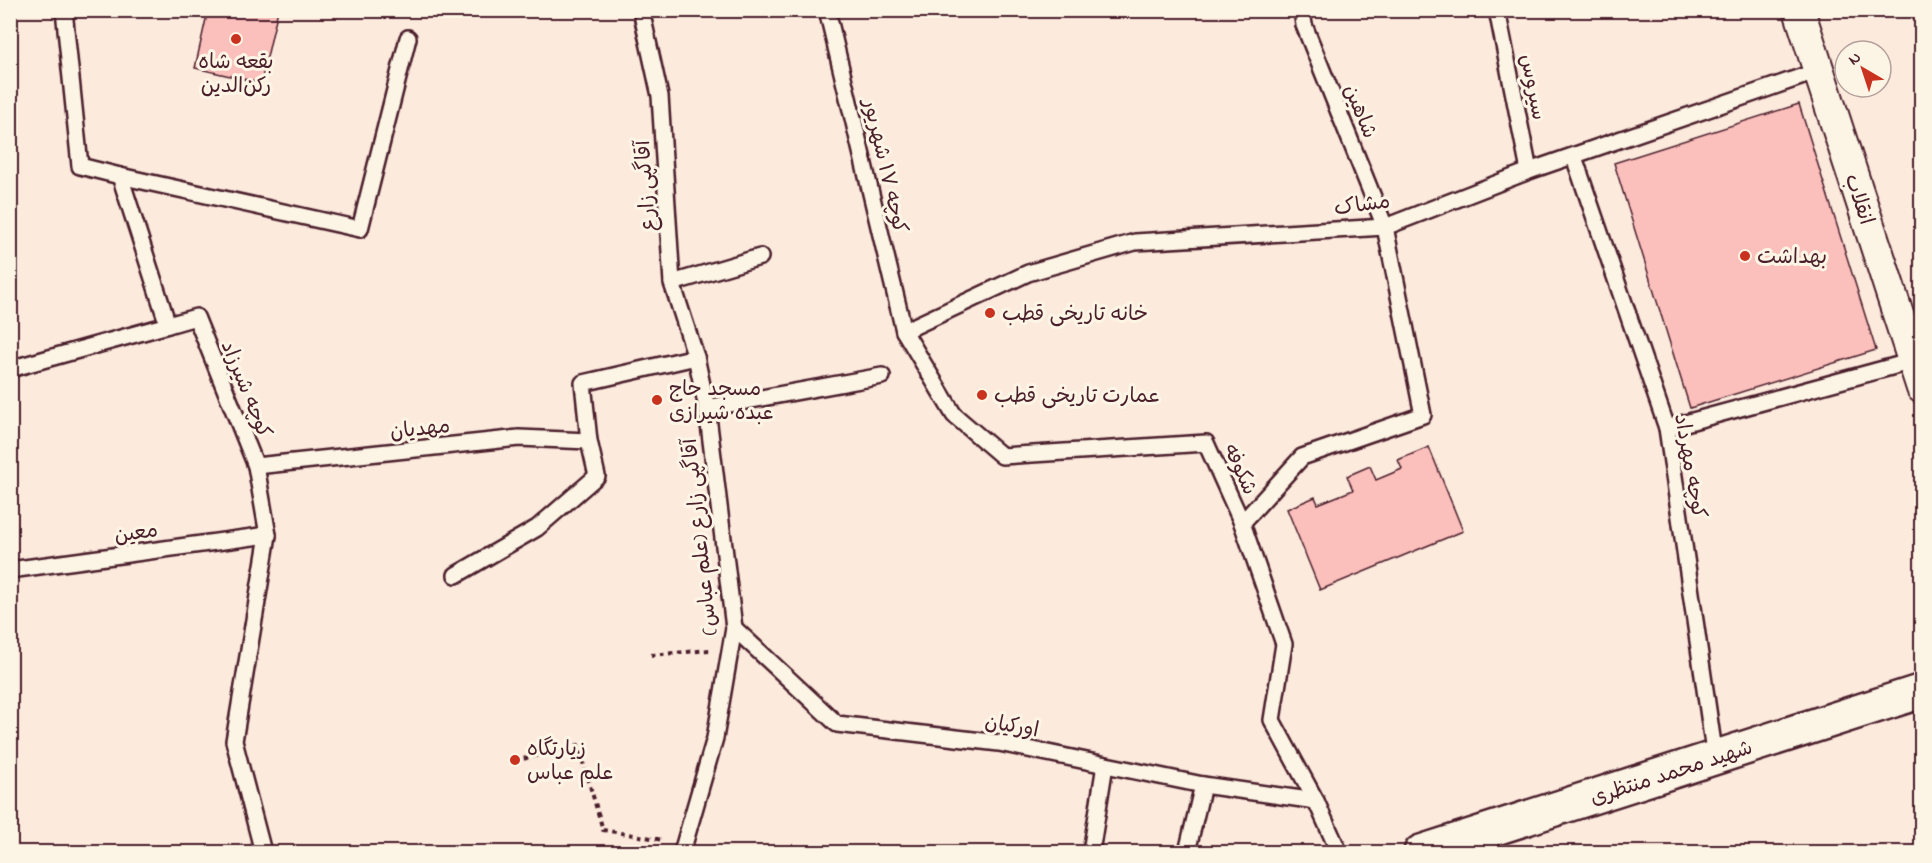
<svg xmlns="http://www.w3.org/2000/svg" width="1932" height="863" viewBox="0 0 1932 863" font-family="'Indie Flower','Playpen Sans Arabic',sans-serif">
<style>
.building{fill:#fbbfbc;stroke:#4a1f2b;stroke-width:1.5}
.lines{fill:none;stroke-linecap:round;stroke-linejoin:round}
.lane-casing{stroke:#4a1f2b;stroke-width:20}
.street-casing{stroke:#4a1f2b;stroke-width:34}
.secondary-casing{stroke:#4a1f2b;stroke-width:38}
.path{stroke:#4a1f2b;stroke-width:4;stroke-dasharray:4.5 4.5;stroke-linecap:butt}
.lane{stroke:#fcf5e5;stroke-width:15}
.street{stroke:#fcf5e5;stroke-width:30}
.secondary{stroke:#fcf5e5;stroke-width:33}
.poi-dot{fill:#c8321e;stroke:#fcf5e5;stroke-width:2}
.labels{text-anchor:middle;stroke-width:6;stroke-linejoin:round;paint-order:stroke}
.poi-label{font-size:21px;fill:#4a1f2b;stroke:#fcf5e5;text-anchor:start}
.street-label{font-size:21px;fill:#4a1f2b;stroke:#fcf5e5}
</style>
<rect width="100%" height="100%" fill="#fceadd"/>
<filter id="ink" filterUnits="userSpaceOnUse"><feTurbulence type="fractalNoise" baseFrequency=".0167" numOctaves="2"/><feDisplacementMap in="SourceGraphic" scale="12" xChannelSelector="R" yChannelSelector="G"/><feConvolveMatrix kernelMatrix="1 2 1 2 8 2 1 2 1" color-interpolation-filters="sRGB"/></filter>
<g filter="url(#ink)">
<!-- building -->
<g class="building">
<polygon points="208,10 278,10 261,83 195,68"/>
<polygon points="1799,104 1876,350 1690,408 1614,163"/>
<polygon points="1429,447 1463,531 1320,590 1287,509 1315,497 1318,504 1353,490 1347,476 1370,466 1376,480 1402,469 1398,460"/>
</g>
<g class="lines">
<defs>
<g id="lane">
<polyline points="64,10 80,166 120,176 168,325 196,317 256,466 268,535 234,741 263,852"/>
<polyline points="641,10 660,96 672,283 696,357 707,408 734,628 715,738 682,852"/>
<polyline points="827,10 904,331 954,415 1002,456 1206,443 1242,523 1284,644 1272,720 1316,801 1339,852"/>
<polyline points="1497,10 1529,171"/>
<polyline points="1574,157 1667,428 1715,758"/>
<polyline points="120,176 360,229 408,38"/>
<polyline points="672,283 760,257"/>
<polyline points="904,331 1028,273 1135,242 1385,227 1529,171 1818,71"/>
<polyline points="10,369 168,325"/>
<polyline points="707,408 882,376"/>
<polyline points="1667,428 1913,361"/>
<polyline points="256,466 519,438 589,441"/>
<polyline points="1242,523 1302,457 1423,415 1385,227 1304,25 1302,10"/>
<polyline points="10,570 268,535"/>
<polyline points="456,575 537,528 597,476 589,441 583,383 696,357"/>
<polyline points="734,628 837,724 999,743 1203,785 1316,801"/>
<polyline points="1091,852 1105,765"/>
<polyline points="1187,852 1203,785"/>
</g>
<polyline id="street" points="1799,10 1922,388"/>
<polyline id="secondary" points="1421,852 1922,691"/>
</defs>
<!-- lane casing -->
<use href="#lane" class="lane-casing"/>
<!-- street casing -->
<use href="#street" class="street-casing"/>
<!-- secondary casing -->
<use href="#secondary" class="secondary-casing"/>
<!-- path -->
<g class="path">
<polyline points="651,655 710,650"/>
<polyline points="515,761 578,745 603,830 663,840"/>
</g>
<!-- lane -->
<use href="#lane" class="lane"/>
<!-- street -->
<use href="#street" class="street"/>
<!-- secondary -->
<use href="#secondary" class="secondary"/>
</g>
</g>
<!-- markers -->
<g class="poi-dot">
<circle cx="236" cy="39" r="6"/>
<circle cx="1745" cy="256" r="6"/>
<circle cx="990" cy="313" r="6"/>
<circle cx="982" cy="395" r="6"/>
<circle cx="657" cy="400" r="6"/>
<circle cx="515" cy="760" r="6"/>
</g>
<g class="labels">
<!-- poi labels -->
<g class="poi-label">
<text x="236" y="68" text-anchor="middle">بقعه شاه<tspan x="236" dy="24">رکن‌الدین</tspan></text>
<text x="1757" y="263">بهداشت</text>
<text x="1002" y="320">خانه تاریخی قطب</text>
<text x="669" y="395">مسجد حاج<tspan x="669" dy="24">عبده شیرازی</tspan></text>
<text x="994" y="402">عمارت تاریخی قطب</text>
<text x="527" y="755">زيارتگاه<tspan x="527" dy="24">علم عباس</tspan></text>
</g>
<!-- street labels -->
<g class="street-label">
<text transform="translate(1534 87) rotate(79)" y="7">سیروس</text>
<text transform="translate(1361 111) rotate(68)" y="7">شاهین</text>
<text transform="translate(886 166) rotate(77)" y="7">کوچه ۱۷ شهریور</text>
<text transform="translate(645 186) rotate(-94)" y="7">آقاگپی زارع</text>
<text transform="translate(1860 199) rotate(72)" y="7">انقلاب</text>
<text transform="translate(1362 204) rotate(-8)" y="7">مشاک</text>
<text transform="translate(247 389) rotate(68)" y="7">کوچه شیرزاد</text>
<text transform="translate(420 428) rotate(-6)" y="7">مهدیان</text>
<text transform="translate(1691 466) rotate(80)" y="7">کوچه مهرداد</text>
<text transform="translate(1241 469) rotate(66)" y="7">شکوفه</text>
<text transform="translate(136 532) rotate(-8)" y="7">معین</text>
<text transform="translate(699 537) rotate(-96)" y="7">آقاگپی زارع (علم عباس)</text>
<text transform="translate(1012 725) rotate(10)" y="7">اورکیان</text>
<text transform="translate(1671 772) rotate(-18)" y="7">شهید محمد منتظری</text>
</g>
</g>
<!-- margin -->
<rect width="1932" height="863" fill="none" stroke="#fcf5e5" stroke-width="36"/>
<rect x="18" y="18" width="1896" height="827" fill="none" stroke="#4a1f2b" stroke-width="2" filter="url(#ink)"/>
<!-- north arrow -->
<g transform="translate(1863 69) rotate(321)"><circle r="28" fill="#fcf5e5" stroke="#b59f9b" stroke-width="1.5"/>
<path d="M0-4.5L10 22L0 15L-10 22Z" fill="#c8321e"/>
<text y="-9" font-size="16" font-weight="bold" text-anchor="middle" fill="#4a1f2b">N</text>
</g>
</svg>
